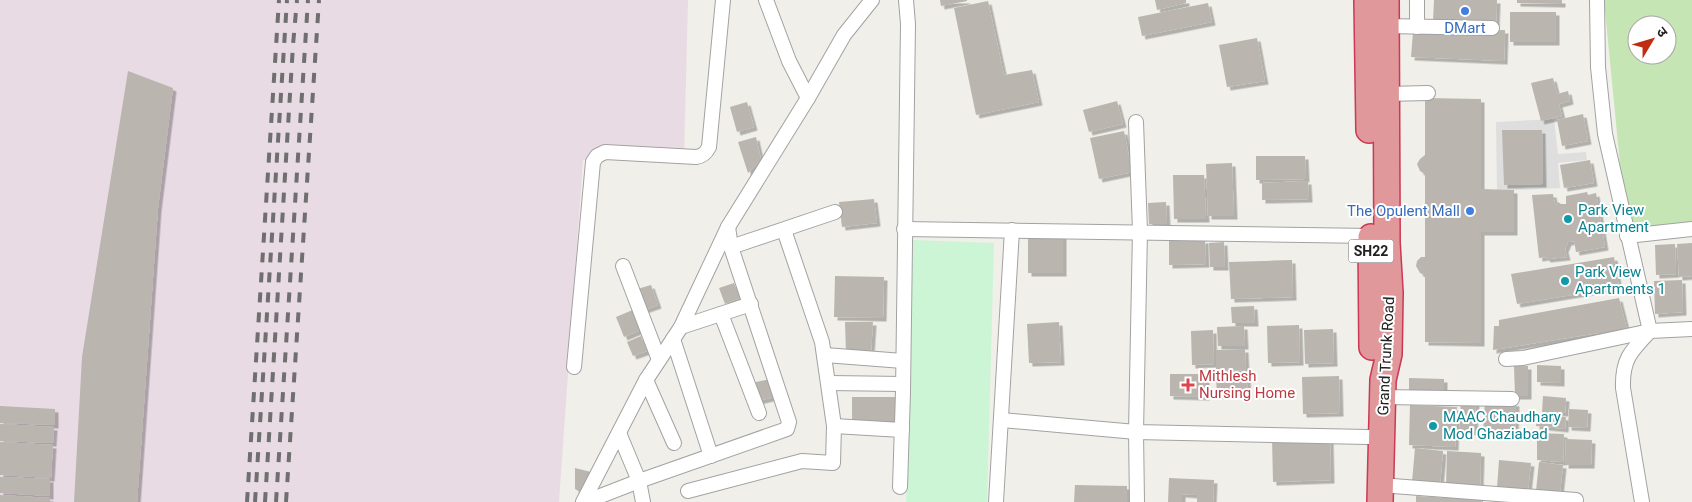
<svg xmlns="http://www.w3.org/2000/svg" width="1692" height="502" viewBox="0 0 1692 502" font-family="Roboto,'Noto Sans Devanagari',sans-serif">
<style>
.residential{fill:#dfdede}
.industrial{fill:#e9dbe4}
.grass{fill:#c5e5b4;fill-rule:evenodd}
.park{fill:#cbf5d4}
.building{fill:#bab5ae;filter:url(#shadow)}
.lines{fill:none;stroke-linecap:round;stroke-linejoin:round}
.street-casing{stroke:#a2a2a2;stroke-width:16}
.highway-casing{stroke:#cc3855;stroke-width:28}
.street{stroke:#fff;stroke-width:14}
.highway{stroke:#e0989b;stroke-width:25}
.rail{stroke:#6f6f6f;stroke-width:4;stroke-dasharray:10 10;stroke-linecap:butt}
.shop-dot{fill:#3f7fe0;stroke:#fff;stroke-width:2}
.culture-dot{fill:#0f9aa8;stroke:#fff;stroke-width:2}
.health-dot{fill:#e0444e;stroke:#fff;stroke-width:2}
.labels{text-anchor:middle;stroke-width:4;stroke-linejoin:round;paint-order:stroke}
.shield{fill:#fff;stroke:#646464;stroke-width:1}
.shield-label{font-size:14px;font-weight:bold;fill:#212121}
.shop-label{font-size:15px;fill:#366cbe;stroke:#fff}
.culture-label{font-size:15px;fill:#0d838f;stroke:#fff;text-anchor:start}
.street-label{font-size:15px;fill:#212121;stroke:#fff}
.health-label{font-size:15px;fill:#be3a42;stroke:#fff;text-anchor:start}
</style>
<defs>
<filter id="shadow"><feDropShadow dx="3.5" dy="3.5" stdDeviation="0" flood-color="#0004"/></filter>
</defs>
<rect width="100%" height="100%" fill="#f0efe9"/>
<!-- residential -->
<polygon class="residential" points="1554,119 1558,154 1586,152 1587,160 1558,163 1560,188 1497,191 1496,122"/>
<!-- industrial -->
<polygon class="industrial" points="0,0 688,0 684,159 583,160 559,502 0,502"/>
<!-- grass -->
<path class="grass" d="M1604 0H1692V231L1627 236ZM1637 25H1667V55H1637Z"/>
<!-- park -->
<polygon class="park" points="913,240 994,243 987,502 906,502"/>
<!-- building -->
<g class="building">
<polygon points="940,0 967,0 967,1 941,6"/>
<polygon points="1155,0 1186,0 1186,3 1157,10"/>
<polygon points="1434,0 1497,0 1496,25 1433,22"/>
<polygon points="1517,0 1562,0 1562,4 1517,3"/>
<polygon points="988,1 1004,75 1032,70 1039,102 976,115 954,8"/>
<polygon points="1208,3 1212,22 1142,36 1138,17"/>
<rect x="1510" y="12" width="46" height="30"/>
<polygon points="1505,30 1504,61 1411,57 1413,32"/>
<polygon points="1257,38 1265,81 1227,87 1219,45"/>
<polygon points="128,71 173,88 158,208 137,502 74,502 82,357"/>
<polygon points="1553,78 1557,94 1568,91 1570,101 1559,104 1562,116 1541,121 1531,83"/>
<polygon points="1425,98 1481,99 1481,189 1514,190 1514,232 1481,232 1481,343 1425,342 1425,275 1420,273 1416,266 1417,261 1421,257 1425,257 1425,174 1420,171 1417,164 1420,159 1425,155"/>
<polygon points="1117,101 1123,124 1089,132 1083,110"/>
<polygon points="747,102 754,127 737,132 730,107"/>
<polygon points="1583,114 1588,141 1562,146 1557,120"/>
<polygon points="1502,130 1542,130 1543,184 1504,185"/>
<polygon points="1124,131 1132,172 1099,179 1090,138"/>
<polygon points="756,137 761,160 748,173 738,142"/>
<polygon points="1256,156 1305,156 1306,179 1256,180"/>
<polygon points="1590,160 1594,183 1564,188 1560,165"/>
<polygon points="1232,163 1234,216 1208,216 1206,164"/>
<polygon points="1173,175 1204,175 1206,219 1174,219"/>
<polygon points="1308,181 1309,199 1262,200 1262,183"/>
<polygon points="1587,192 1588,195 1596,193 1605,247 1576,252 1574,241 1568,242 1565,249 1567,257 1547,259 1546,257 1539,258 1532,195 1553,194 1555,205 1558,202 1561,204 1566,204 1566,196"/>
<polygon points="874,199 877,223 842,227 839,202"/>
<polygon points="1166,202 1167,224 1149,224 1148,203"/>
<rect x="1028" y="235" width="35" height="38"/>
<polygon points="1205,240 1206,264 1169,265 1169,241"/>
<polygon points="1224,242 1225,267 1210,267 1209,243"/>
<polygon points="1692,243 1692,276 1679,277 1677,244"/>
<polygon points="1675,244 1676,274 1656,275 1655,245"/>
<polygon points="1614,257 1619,287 1517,304 1511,274"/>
<polygon points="1292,260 1293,297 1231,299 1229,262"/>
<polygon points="835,276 884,277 883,318 834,317"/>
<polygon points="1682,280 1683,312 1655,314 1654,281"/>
<polygon points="734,283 740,298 725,304 719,288"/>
<polygon points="651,285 658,305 641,311 634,290"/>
<polygon points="1619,298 1627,330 1601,337 1598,333 1493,350 1494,326 1499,326 1499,320"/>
<polygon points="1254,306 1255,323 1232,323 1231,307"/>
<polygon points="635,309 643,329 624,337 616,317"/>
<polygon points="845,322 873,322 871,352 846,353"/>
<polygon points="1059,322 1061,362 1029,363 1027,324"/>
<polygon points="1299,325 1300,362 1268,363 1267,326"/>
<polygon points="1244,326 1245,346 1218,346 1217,327"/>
<polygon points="1333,329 1334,363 1305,364 1304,330"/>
<polygon points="1213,330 1214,364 1192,365 1191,331"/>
<polygon points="641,336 647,351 633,356 627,342"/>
<polygon points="1245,349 1246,370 1216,371 1216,350"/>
<polygon points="1537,365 1561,366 1561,383 1537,382"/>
<polygon points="1514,366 1528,366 1528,396 1515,396"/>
<polygon points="1170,374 1206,374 1206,397 1170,396"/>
<polygon points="1247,375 1248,394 1217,395 1216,376"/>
<polygon points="1339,376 1340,413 1303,414 1302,377"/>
<polygon points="1409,378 1444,379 1444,394 1409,393"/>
<polygon points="770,379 774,397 758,401 752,383"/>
<polygon points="1543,396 1566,398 1565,413 1542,412"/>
<polygon points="852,397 899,397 900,421 852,421"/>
<polygon points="1461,400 1476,401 1474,432 1459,431"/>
<polygon points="1485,401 1516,403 1515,434 1483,432"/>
<polygon points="1410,405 1457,407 1455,447 1409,445"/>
<polygon points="0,406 55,409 55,425 0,423"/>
<polygon points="1569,409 1588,410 1587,428 1568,427"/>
<polygon points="1537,414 1566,417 1565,429 1536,426"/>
<polygon points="0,424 54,427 53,443 0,441"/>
<polygon points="1537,433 1564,434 1563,462 1537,460"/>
<polygon points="1330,436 1331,480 1273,482 1272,438"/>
<polygon points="1566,439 1592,440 1591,465 1565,465"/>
<polygon points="0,442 53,445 51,478 0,475"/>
<polygon points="1415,448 1443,451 1440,485 1412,482"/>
<polygon points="1447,451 1481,453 1480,488 1446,486"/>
<polygon points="1499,460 1531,463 1528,490 1497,488"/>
<polygon points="1539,462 1563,465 1560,493 1536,491"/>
<polygon points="575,468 591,472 582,493 575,489"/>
<polygon points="0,477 50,479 50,496 0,493"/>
<polygon points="1169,478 1214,480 1213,502 1197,502 1197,495 1182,494 1182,502 1168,502"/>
<polygon points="1075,485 1127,486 1127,502 1074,502"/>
<polygon points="0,495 50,498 50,502 0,502"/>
<polygon points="1416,496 1483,500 1483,502 1416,502"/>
</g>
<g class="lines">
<defs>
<g id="street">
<polyline points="766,0 789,61 808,98"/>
<polyline points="1417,0 1417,27"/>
<polyline points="1597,0 1598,67 1605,134 1650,331 1692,329"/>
<polyline points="1386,26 1492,28"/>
<polyline points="1386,94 1428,93"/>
<polyline points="1136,122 1140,231 1136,432 1137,502"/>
<polyline points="904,229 1371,236 1376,238"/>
<polyline points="1627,236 1692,229"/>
<polyline points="731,247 835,212"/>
<polyline points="623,266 659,360"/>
<polyline points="721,314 759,413"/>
<polyline points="681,327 751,304"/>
<polyline points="673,339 711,456"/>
<polyline points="825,355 903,361"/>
<polyline points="1506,359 1523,358 1650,331"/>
<path d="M574 367 593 162 597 156 605 152 696 157C703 156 706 153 709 147L723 0"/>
<polyline points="646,380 674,443"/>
<polyline points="829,383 903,384"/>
<polyline points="1383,397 1512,399"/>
<polyline points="1002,420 1136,432 1368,437 1382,436"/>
<polyline points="834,426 902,430"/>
<polyline points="619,433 639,481 643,502"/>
<polyline points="1380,485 1576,500"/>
<polyline points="900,487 903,392 908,24 906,0"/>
<polyline points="688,491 802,461 833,463 834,426 822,342 784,230"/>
<polyline points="583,502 646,380 681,327 728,227 808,98 844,35 872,0"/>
<polyline points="585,502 639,481 787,429 789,422 731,247 728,227"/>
<polyline points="996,502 1012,230"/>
<path d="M1642 502 1623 388C1622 359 1631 351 1650 331"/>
</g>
<g id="highway">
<polyline points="1367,0 1369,130"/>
<polyline points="1371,237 1372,347"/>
<polyline points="1380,502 1383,380 1389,354 1390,293 1387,243 1386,0"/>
</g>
</defs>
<!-- street casing -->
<use href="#street" class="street-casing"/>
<!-- highway casing -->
<use href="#highway" class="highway-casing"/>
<!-- street -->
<use href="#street" class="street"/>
<!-- highway -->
<use href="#highway" class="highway"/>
<!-- rail -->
<g class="rail">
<polyline points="247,502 279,0"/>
<polyline points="255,502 287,0"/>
<polyline points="265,502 293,45 297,0"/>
<polyline points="276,502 308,0"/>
<polyline points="286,502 319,0"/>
</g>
</g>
<!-- markers -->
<g class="shop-dot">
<circle cx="1465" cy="11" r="5"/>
<circle cx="1470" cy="211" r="5"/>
</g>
<g class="culture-dot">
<circle cx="1568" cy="219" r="5"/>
<circle cx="1565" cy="281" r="5"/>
<circle cx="1433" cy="426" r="5"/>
</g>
<path class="health-dot" d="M1185.5 377.5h5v5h5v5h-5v5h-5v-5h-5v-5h5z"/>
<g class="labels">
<!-- shield labels -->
<rect class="shield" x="1348.5" y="239.5" width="45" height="23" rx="4"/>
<g class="shield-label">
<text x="1371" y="256">SH22</text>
</g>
<!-- shop labels -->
<g class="shop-label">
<text x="1465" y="33">DMart</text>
<text x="1460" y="216" text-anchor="end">The Opulent Mall</text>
</g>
<!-- culture labels -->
<g class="culture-label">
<text x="1578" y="215">Park View<tspan x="1578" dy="17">Apartment</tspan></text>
<text x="1575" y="277">Park View<tspan x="1575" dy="17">Apartments 1</tspan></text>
<text x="1443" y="422">MAAC Chaudhary<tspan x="1443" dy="17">Mod Ghaziabad</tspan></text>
</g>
<!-- street labels -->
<g class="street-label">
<text transform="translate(1386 356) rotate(-87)" y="5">Grand Trunk Road</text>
</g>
<!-- health labels -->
<g class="health-label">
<text x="1199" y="381">Mithlesh<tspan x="1199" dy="17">Nursing Home</tspan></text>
</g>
</g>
<!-- north arrow -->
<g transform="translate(1652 40) rotate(52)"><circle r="24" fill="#ffffff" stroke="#a6a6a6"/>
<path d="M0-4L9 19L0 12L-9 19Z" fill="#c02c12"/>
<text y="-8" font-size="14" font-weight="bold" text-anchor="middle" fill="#212121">उ</text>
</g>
</svg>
